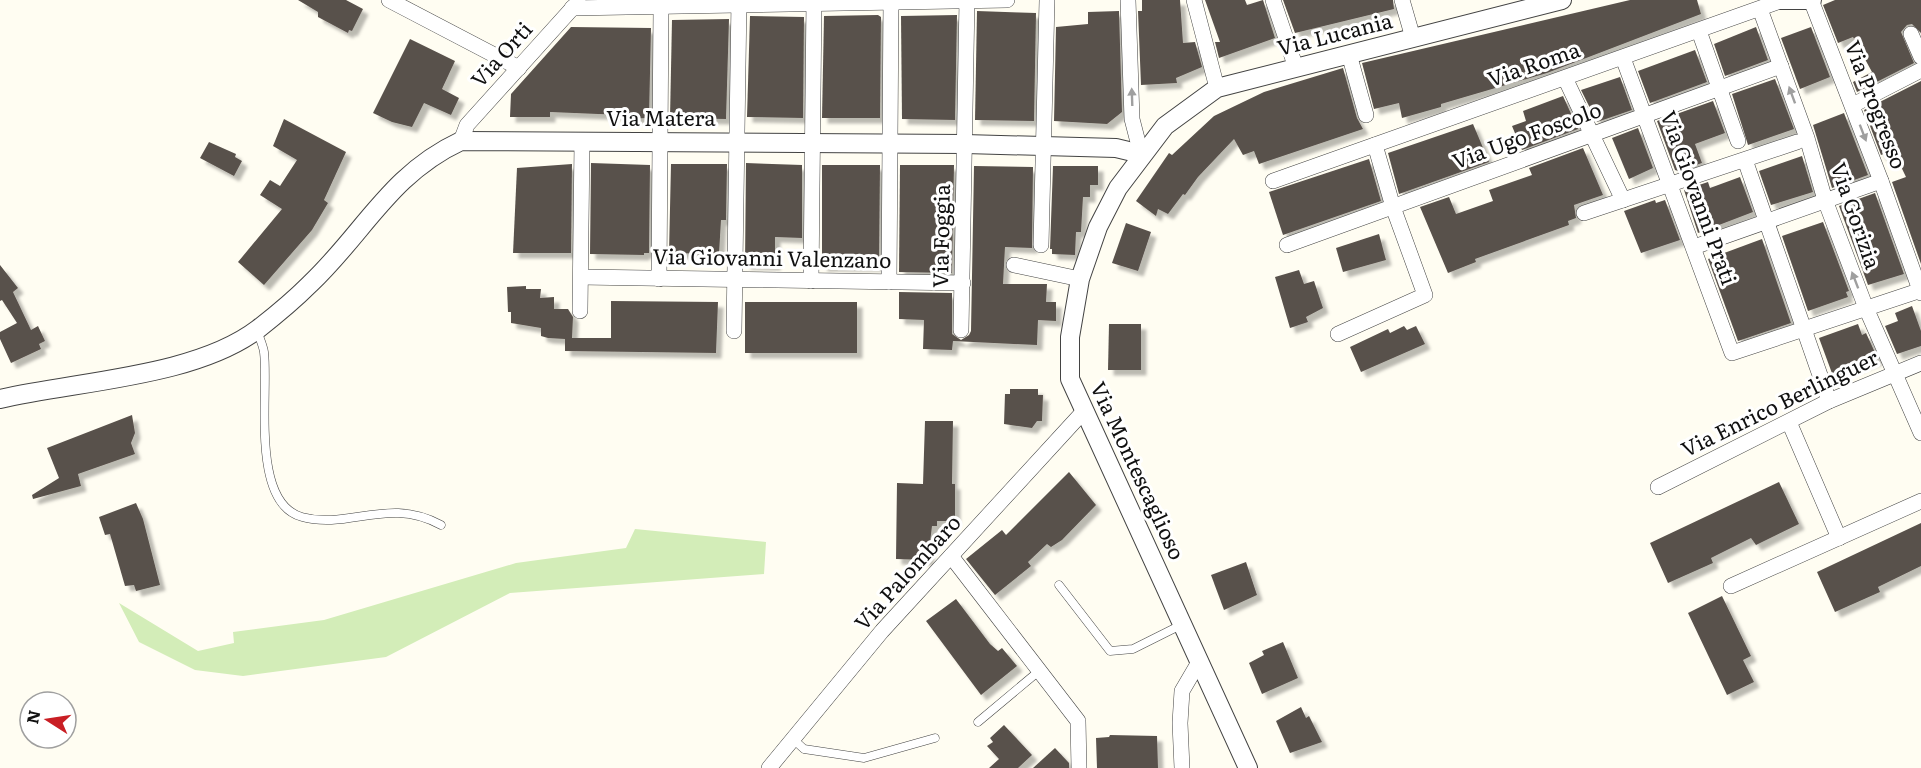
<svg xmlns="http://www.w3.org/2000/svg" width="1921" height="768" viewBox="0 0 1921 768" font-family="Literata,serif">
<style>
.green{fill:#d3edb8}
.building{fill:#59514b;filter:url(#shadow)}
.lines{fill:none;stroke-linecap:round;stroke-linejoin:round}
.service-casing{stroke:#434343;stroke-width:9}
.minor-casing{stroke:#434343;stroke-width:16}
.tertiary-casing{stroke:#434343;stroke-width:20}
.service{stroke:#fff;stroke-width:8}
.minor{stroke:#fff;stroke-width:15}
.tertiary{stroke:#fff;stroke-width:18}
.oneway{fill:#9f9f9f}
.labels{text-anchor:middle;stroke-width:6;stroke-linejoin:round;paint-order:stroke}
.street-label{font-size:21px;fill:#101010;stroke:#fff}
</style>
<defs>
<filter id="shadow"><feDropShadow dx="5.5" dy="5.5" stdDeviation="1.5" flood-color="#0004"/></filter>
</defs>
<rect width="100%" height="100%" fill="#fffdf2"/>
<!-- green -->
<polygon class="green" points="635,529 766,542 764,574 510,593 386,657 243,676 195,670 139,642 119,603 198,651 234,643 233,632 324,620 516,563 626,548"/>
<!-- building -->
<g class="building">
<polygon points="298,0 346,0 363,9 352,31 349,30 348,33 318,17 318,12"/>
<polygon points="1142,0 1180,0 1183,43 1195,42 1202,67 1176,78 1177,83 1141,85 1138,11 1142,11"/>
<polygon points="1205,0 1245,0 1247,5 1263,0 1275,38 1219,58 1215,42 1220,42"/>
<polygon points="1283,0 1393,0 1394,9 1295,33"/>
<polygon points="1630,0 1697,0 1701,14 1547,73 1441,104 1441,107 1402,118 1399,103 1374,109 1362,63"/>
<polygon points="1835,0 1921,0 1921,33 1912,24 1907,25 1901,32 1914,63 1857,92 1853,82 1872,72 1853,37 1838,43 1823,5"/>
<polygon points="977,11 1036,13 1034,121 975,120"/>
<polygon points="1119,11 1122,112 1107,124 1054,121 1056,27 1088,24 1088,12"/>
<polygon points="878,15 881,17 880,118 822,118 824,16"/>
<polygon points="957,15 955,120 902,119 901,16"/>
<polygon points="750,16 804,17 803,118 747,117"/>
<polygon points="729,19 726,119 670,118 672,20"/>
<polygon points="571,27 651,28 649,118 622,119 622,115 550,112 550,117 510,117 511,94"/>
<polygon points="1756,27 1768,60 1725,76 1714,44"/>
<polygon points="1811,27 1830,77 1800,89 1781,38"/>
<polygon points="410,39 455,61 442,89 459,98 451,115 424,103 412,127 392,122 373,113"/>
<polygon points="1695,50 1707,82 1650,103 1638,71"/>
<polygon points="1343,68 1357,118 1363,129 1259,164 1254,151 1243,155 1234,139 1198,177 1185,195 1183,194 1168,214 1158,209 1156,216 1136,201 1169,153 1172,155 1214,116 1264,92"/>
<polygon points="1620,77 1632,110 1597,122 1581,90"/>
<polygon points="1775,79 1794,129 1748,145 1732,94"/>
<polygon points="1921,81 1921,264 1892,182 1906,177 1893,150 1881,155 1864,110"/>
<polygon points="1563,96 1578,129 1522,150 1512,126 1526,121 1523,111"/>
<polygon points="1713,101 1725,133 1695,144 1702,163 1678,171 1675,170 1657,121"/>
<polygon points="1844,113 1868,175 1832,188 1813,125"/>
<polygon points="284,119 346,152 324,200 328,203 312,230 264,285 238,262 282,209 260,195 270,180 280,186 297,160 273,146"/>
<polygon points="1473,124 1489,162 1399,194 1388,153"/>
<polygon points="1638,128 1653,168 1629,179 1612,138"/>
<polygon points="209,142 236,154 235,157 242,161 234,176 200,158"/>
<polygon points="1583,148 1603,195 1574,205 1576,218 1568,221 1569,225 1475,259 1476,262 1448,273 1420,207 1449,197 1456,214 1493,201 1489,190 1532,175 1529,168"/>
<polygon points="1802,156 1813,192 1771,205 1759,171"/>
<polygon points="1369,159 1381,201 1283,235 1269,192"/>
<polygon points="591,163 650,165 649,253 644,253 644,255 590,254"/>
<polygon points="746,163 802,165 802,238 775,237 775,265 745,264"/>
<polygon points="572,164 571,253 513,253 517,168"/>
<polygon points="671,164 727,164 726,220 721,220 719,254 669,253"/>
<polygon points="822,165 880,165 879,266 822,266"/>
<polygon points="900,165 954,165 952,273 899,272"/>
<polygon points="974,166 1033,167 1032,248 1005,247 1003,284 1047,284 1046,302 1056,302 1056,321 1038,320 1037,345 953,341 952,350 923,349 924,320 899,319 899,292 952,293 952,334 961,340 969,335 971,331"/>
<polygon points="1053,166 1098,166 1098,185 1090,185 1090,197 1083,197 1081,232 1076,232 1075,255 1052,254 1052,249 1050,249"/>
<polygon points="1740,177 1753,212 1698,233 1684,190 1708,182 1710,188"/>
<polygon points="1875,193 1904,274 1868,285 1839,206"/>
<polygon points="1655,200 1656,203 1665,200 1680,240 1641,253 1624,211"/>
<polygon points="1823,222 1849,291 1846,292 1848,297 1808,311 1782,236"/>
<polygon points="1126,223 1151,232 1138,271 1112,263"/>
<polygon points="1379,234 1386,260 1343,272 1336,248"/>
<polygon points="1762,239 1791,323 1738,341 1708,259"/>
<polygon points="0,265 18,288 13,292 31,330 38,326 45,341 39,344 41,349 11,363 0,339 0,332 17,323 2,300 0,301"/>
<polygon points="1299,270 1304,284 1314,281 1323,308 1306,317 1308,322 1290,328 1275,277"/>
<polygon points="526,286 526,289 541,289 540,298 554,297 554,309 568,309 573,317 572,338 611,338 611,301 718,302 716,353 565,351 565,339 548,338 541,336 541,328 511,323 511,312 508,312 507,287"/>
<rect x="745" y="302" width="112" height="51"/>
<polygon points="1912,306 1921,331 1921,346 1897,354 1885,326 1898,321 1895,313"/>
<polygon points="1109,324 1141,324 1141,370 1108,370"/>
<polygon points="1858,324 1862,335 1866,333 1878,359 1833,376 1819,338"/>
<polygon points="1404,326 1407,330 1416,326 1425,344 1361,372 1350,347 1388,329 1390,333"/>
<polygon points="1010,389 1038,389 1038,395 1043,395 1042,421 1037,421 1032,428 1004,424 1005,394 1010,394"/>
<polygon points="132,415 135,433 131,443 135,454 78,474 81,486 33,499 32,495 59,478 47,448"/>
<polygon points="925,421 953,421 952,484 955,484 955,521 937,521 937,526 932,526 928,560 896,559 897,483 923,484"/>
<polygon points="1069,472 1096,505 1062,540 1051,547 1047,544 1028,562 1031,566 995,595 966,559 1002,530 1006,535"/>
<polygon points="1779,482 1799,524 1756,545 1751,538 1711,558 1713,563 1668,583 1650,543"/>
<polygon points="136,503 143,519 160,585 136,591 134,585 125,586 110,534 105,535 99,517"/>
<polygon points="1921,523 1921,566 1878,587 1880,592 1835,612 1817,572"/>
<polygon points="1246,562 1257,595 1224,610 1211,575"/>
<polygon points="1722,596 1751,656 1743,660 1754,682 1727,695 1688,613"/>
<polygon points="956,599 990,644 998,651 1002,648 1017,666 981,695 926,621"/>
<polygon points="1283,642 1298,678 1262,694 1249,663 1264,655 1262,651"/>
<polygon points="1301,707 1306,718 1309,716 1322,742 1290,753 1276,721"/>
<polygon points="1004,725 1032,755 1018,768 989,768 999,759 987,746 993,742 990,738"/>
<polygon points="1110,735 1157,736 1158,768 1097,768 1096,738 1109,737"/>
<polygon points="1055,748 1069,763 1069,768 1033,768"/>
</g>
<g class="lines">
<defs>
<g id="service">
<path d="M257 330C259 337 263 345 264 352 269 392 250 503 302 517 350 530 388 496 441 525"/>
<polyline points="1059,585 1110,651 1133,649 1181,625"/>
<polyline points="978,722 1039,671"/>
<polyline points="793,739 804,749 864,758 935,738"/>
</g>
<g id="minor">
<polyline points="389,0 519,68"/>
<polyline points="1128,0 1132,119 1141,154"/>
<polyline points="1194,0 1217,88"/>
<polyline points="1273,0 1296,68"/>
<polyline points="1402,0 1413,38"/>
<polyline points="1811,0 1881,181 1921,293"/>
<polyline points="572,8 1007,0"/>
<polyline points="1760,9 1807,138 1825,200 1866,308 1921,433"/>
<polyline points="1699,31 1738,141"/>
<polyline points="1911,34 1921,57"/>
<polyline points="1349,54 1366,115"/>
<polyline points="1623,58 1732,353 1921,290"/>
<polyline points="1565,78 1623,200"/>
<polyline points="1853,105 1921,70"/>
<polyline points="461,141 467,125 578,2"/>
<polyline points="1745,160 1829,401"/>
<polyline points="1273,181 1783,0"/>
<polyline points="1584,213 1797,142"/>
<polyline points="1041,245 1047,0"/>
<polyline points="1287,245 1781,66"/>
<polyline points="1694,247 1881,181"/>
<polyline points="1014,265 1080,279"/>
<polyline points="581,277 963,283"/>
<polyline points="659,279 661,7"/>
<polyline points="811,281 814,0"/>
<polyline points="889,282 891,0"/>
<polyline points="580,311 582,142"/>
<polyline points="961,330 967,0"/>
<polyline points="734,331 739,0"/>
<polyline points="1338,334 1425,295 1393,207 1375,145"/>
<polyline points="1789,422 1839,538"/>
<polyline points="1658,487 1829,401 1921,363"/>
<polyline points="951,556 1078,721 1079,768"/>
<polyline points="1731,586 1921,501"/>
<polyline points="769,768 882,631 1084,411"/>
<polyline points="1182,768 1180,723 1182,691 1199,662"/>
</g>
<g id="tertiary">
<polyline points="1778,0 1812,0"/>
<path d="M0 399C77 381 195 377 258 329 276 315 294 300 310 284 364 233 390 174 461 141L965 144 1116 148 1141 154"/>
<polyline points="1248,768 1070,379 1070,337 1080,279 1098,227 1118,188 1165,126 1217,88 1562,0"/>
</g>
</defs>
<!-- service casing -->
<use href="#service" class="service-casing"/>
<!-- minor casing -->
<use href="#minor" class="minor-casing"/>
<!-- tertiary casing -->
<use href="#tertiary" class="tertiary-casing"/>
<!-- service -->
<use href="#service" class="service"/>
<!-- minor -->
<use href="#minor" class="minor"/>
<!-- tertiary -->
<use href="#tertiary" class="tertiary"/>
</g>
<!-- one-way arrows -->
<defs><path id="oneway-solid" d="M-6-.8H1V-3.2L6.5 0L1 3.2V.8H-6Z" transform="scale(1.5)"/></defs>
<g class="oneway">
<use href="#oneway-solid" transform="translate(1792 95) rotate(-110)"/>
<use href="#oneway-solid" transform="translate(1132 97) rotate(-92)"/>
<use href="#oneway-solid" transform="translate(1863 133) rotate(69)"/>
<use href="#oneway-solid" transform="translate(1855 280) rotate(-111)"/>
</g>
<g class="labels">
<!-- street labels -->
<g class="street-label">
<text transform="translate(1335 35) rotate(-14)" y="7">Via Lucania</text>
<text transform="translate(502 55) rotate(-48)" y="7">Via Orti</text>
<text transform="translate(1534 65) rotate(-19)" y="7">Via Roma</text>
<text transform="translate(1875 105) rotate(69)" y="7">Via Progresso</text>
<text x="661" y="126">Via Matera</text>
<text transform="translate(1527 136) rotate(-20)" y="7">Via Ugo Foscolo</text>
<text transform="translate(1698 198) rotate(70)" y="7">Via Giovanni Prati</text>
<text transform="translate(1855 216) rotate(71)" y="7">Via Gorizia</text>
<text transform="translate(942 236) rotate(-89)" y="7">Via Foggia</text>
<text transform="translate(772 259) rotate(1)" y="7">Via Giovanni Valenzano</text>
<text transform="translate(1780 404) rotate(-26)" y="7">Via Enrico Berlinguer</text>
<text transform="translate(1137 471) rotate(65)" y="7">Via Montescaglioso</text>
<text transform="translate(908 573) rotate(-48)" y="7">Via Palombaro</text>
</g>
</g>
<!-- north arrow -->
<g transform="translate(48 720) rotate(282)"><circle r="28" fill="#ffffff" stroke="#9f9f9f" stroke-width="1.5"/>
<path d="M0-4.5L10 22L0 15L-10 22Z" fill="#c91e24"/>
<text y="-9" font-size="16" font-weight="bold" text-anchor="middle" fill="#101010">N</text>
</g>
</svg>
